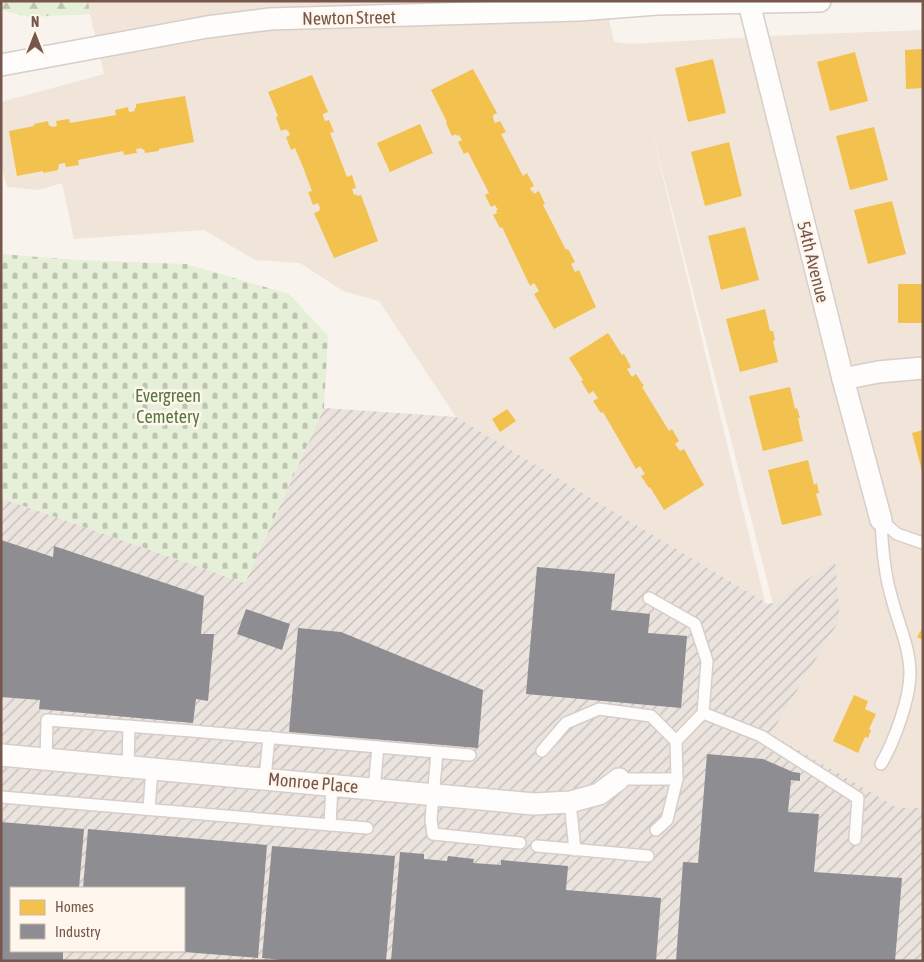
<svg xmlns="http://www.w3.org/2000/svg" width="924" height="962" viewBox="0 0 924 962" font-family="'Asap Condensed',sans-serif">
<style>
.residential{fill:#f1e5da}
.industrial{fill:url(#industrial-furrows);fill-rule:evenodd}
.forest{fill:url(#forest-firs)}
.cemetery{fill:url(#cemetery-stones)}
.homes{fill:#f2c14e}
.industry{fill:#8d8d92}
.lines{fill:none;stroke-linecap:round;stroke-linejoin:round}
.lane-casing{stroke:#d6ceca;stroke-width:14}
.street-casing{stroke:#d6ceca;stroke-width:24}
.lane{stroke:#fefdfc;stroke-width:11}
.street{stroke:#fefdfc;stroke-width:21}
.labels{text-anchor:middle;stroke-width:5;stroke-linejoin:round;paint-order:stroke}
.street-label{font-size:18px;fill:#77574b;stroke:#fff7ee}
.park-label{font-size:18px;fill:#567740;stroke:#fff7ee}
</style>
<defs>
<pattern id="industrial-furrows" width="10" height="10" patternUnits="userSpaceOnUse" patternTransform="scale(1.25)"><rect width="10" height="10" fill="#ebe3dd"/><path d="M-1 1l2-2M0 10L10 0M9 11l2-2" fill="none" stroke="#c3bbb5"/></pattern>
<pattern id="forest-firs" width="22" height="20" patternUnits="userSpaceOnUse" patternTransform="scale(1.25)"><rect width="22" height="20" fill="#e6efd8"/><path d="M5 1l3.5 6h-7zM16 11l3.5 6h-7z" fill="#bfc4b1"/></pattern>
<pattern id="cemetery-stones" width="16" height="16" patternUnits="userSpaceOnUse" patternTransform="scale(1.25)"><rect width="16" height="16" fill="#e6efd8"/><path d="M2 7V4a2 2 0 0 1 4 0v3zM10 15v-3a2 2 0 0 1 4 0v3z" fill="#bfc4b1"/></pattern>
</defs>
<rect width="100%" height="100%" fill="#f8f3ed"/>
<!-- residential -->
<polygon class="residential" points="88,1 605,1 614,42 630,44 792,35 923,30 923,808 898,808 771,734 840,619 835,561 773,604 650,123 765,602 456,417 379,301 343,291 300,263 255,260 204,230 74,239 62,183 39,190 7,187 1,165 1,102 104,74 90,14"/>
<!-- industrial -->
<path class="industrial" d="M324 408 456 417 768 604 773 603 835 561 840 619 771 734 898 808H923V961H1V498L245 583ZM11 888H184V951H11Z"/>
<!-- forest -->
<polygon class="forest" points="1,1 88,1 90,14 29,17 1,10"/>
<!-- cemetery -->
<polygon class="cemetery" points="1,254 77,260 186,264 289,294 328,336 324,408 245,583 1,498"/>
<!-- homes -->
<g class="homes">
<polygon points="923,49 923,88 906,89 905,50"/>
<polygon points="855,52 868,101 830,111 817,62"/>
<polygon points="713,59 726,113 688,122 675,68"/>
<polygon points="473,69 497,113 493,115 493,118 495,123 500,121 506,132 501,134 523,176 527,173 534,186 530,188 532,192 533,191 534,194 539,191 545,204 543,205 566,250 568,249 575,262 571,264 575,272 579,270 596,307 554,329 534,294 539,291 534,283 530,286 502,227 500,228 493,215 497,213 496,210 498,210 495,205 491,207 485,195 489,193 468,152 464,154 458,142 462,140 459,135 457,136 456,134 452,136 446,123 447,122 431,90"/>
<polygon points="312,75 328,112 323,114 323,116 325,121 329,120 334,132 330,133 347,177 352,175 356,188 352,189 354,195 356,194 357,196 361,195 378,241 334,258 314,213 319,211 320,208 318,203 313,205 308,192 312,191 303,167 295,148 291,150 286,137 290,135 288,130 287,131 286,129 281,131 276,117 278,116 268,92"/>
<polygon points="185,96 194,142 159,149 159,151 145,153 144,149 142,150 142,148 136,149 137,153 124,155 123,151 78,160 79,165 66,167 65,163 59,164 58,170 43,173 43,171 17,176 9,131 34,126 34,124 48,121 49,126 51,125 51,127 57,126 56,121 69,119 70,123 116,115 115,110 128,107 129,112 135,111 134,109 136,108 136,104"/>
<polygon points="420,124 433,153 390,172 377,143"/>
<polygon points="874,127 888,180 850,190 836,136"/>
<polygon points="729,142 742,196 705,206 691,152"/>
<polygon points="892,201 906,254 868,264 854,210"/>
<polygon points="745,227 759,280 721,290 708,236"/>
<rect x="898" y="284" width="25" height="39"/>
<polygon points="765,309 770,331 773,331 775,340 773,341 778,362 740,372 726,319"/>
<polygon points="608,333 622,355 624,354 631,367 627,369 632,377 636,374 644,386 642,387 669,431 672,429 679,441 675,444 680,451 684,449 704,485 664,510 650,487 649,488 641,476 645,474 640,466 636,469 603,412 601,413 593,401 598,398 593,391 589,394 581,381 583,380 569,358"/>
<polygon points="790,387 795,409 797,408 800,418 798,418 803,441 763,451 749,396"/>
<polygon points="507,409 516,421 500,432 492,419"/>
<polygon points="923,430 923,471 922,471 912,433"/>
<polygon points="808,460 814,485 817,483 819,493 816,494 822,515 782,525 768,470"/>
<polygon points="923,627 923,640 917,637"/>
<polygon points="854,695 868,701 865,709 876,714 869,729 871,730 868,738 865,737 858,753 833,741"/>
</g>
<!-- industry -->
<g class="industry">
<polygon points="1,540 53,557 54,546 204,596 201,634 214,634 208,701 196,699 193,723 39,709 40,700 1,697"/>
<polygon points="537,567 615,574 611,610 650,614 648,633 687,636 681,708 526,694"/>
<polygon points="246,609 290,624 282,650 237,634"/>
<polygon points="298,628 341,632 483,690 478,748 289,732"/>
<polygon points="707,754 763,759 793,772 800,773 800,781 791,780 788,812 819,814 814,872 902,878 895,961 676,961 683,862 698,863"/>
<polygon points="1,822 84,829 79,888 11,888 11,951 63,951 63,961 1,961"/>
<polygon points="88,829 267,845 258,958 184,952 184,888 83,888"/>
<polygon points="272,846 395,856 386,961 293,961 262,958"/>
<polygon points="400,852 424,854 424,859 447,861 448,856 474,859 473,863 501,865 501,860 568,866 566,890 661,898 656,961 391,961"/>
</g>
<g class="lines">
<defs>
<g id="lane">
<path d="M881 520C882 547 884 573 892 599 898 623 910 648 910 673 910 699 894 742 881 764"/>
<polyline points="881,520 897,534 923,543"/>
<polyline points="649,598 695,624 707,661 703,713 676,741"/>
<polyline points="703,713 761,736 858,798 855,839"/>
<polyline points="542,751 566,723 599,709 651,716 676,741 677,779 667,820 656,830"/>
<polyline points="437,753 431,819 433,834 520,843"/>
<polyline points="46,760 47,720 192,731 470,755"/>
<polyline points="128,767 129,726"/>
<polyline points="265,779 269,737"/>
<polyline points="619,779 677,779"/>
<polyline points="374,789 378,747"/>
<polyline points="1,797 367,828"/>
<polyline points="570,802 575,850"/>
<polyline points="149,809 152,769"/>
<polyline points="330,825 332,785"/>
<polyline points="537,846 648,856"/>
</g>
<g id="street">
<polyline points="749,3 843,379 881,520"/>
<polyline points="1,65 207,27 270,19 579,10 657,4 820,1"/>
<polyline points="843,379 878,372 923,368"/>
<polyline points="1,755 534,804 570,802 599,794 619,779"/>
</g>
</defs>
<!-- lane casing -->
<use href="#lane" class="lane-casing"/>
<!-- street casing -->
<use href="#street" class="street-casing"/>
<!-- lane -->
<use href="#lane" class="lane"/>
<!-- street -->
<use href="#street" class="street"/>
</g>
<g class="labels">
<!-- street labels -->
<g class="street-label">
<text transform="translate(349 18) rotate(-1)" y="6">Newton Street</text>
<text transform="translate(813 262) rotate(76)" y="6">54th Avenue</text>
<text transform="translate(313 783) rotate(5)" y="6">Monroe Place</text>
</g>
<!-- park labels -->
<g class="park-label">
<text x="168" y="402">Evergreen<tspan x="168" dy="21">Cemetery</tspan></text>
</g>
</g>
<!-- border -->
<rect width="924" height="962" fill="none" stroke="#77574b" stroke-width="5"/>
<!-- legend -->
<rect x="10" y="887" width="175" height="65" fill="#fff7ee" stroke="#c9b7ad"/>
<rect x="20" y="900" width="25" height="15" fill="#f2c14e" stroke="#c9b7ad"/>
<text x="55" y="912" font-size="15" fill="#77574b">Homes</text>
<rect x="20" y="924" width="25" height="15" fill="#8d8d92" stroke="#c9b7ad"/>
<text x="55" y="937" font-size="15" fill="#77574b">Industry</text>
<!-- north arrow -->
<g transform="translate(35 35)" stroke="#fff7ee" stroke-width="4" paint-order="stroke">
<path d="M0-4L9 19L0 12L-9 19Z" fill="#77574b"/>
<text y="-8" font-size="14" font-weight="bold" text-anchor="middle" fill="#77574b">N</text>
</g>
</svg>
